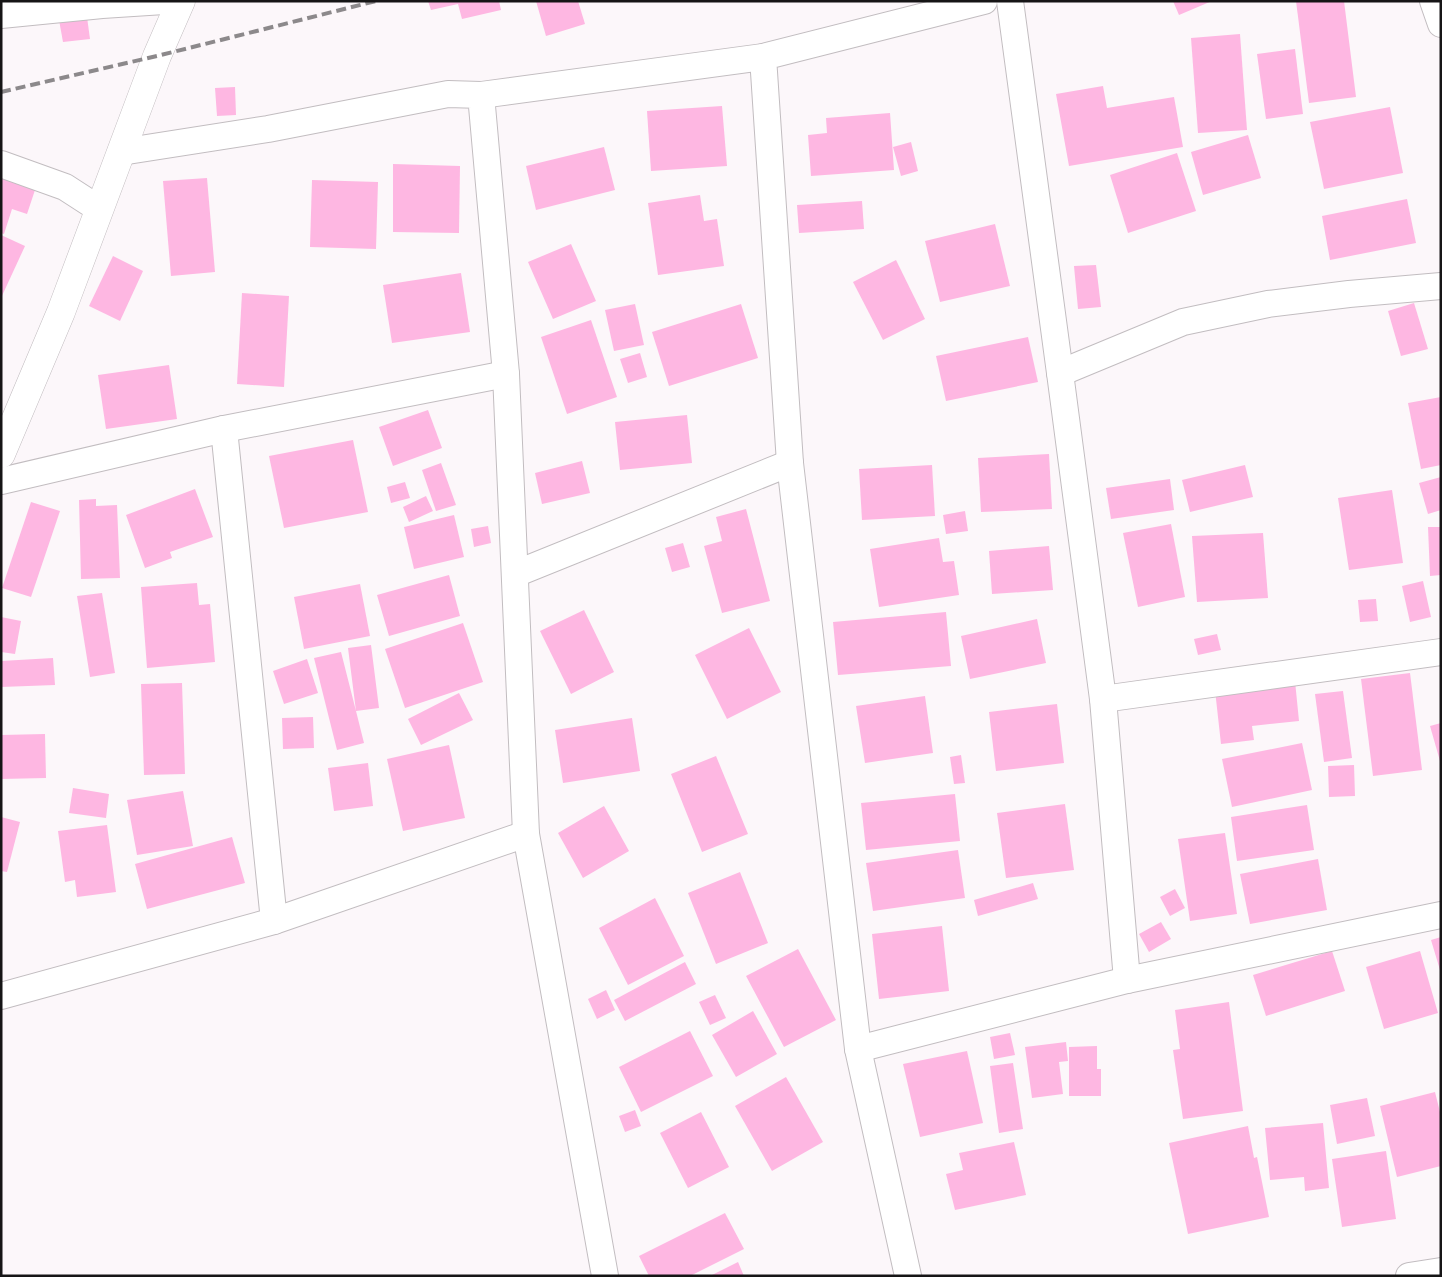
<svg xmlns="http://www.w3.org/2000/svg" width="1442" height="1277" viewBox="0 0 1442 1277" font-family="'Asap Condensed',sans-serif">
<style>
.building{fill:#feb7e2}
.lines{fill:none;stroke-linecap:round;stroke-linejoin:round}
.minor-casing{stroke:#c2bdc0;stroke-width:28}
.tertiary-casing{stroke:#c2bdc0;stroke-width:29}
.minor{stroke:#fff;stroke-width:26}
.tertiary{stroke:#fff;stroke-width:28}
.rail{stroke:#8c898b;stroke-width:4;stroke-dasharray:10 5;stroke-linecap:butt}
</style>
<rect width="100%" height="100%" fill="#fcf7fa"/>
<!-- building -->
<g class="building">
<polygon points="428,1 499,1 501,10 462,19 458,4 431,10"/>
<polygon points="536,1 578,1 585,24 546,36"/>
<polygon points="1173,1 1212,1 1179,15"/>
<polygon points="1296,1 1344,1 1356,97 1309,103"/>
<polygon points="87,17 90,39 63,42 59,20"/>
<polygon points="1240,34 1247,130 1198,133 1191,38"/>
<polygon points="1295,49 1303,114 1266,119 1257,54"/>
<polygon points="1103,86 1107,108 1174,97 1183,147 1069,166 1056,94"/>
<polygon points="235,87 236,115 217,116 215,88"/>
<polygon points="722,106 727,166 651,171 647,111"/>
<polygon points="1390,107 1403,173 1324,189 1310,122"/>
<polygon points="890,113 894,170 811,176 808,135 827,133 826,118"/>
<polygon points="1248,135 1261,178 1203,195 1191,152"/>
<polygon points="911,142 918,171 901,176 893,147"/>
<polygon points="604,147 615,190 536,210 526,166"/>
<polygon points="1177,153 1196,211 1128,233 1110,175"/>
<polygon points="393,164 460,166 459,233 393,232"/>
<polygon points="2,175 36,187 27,214 12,209 4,234 1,233"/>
<polygon points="207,178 215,272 171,276 163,181"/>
<polygon points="312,180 378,182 376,249 310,247"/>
<polygon points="700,195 704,221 717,219 724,266 658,275 648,203"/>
<polygon points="1407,199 1416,243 1330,260 1322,216"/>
<polygon points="862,201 864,229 799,233 797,205"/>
<polygon points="995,224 1010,286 940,302 925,241"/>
<polygon points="1,235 25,246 1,298"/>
<polygon points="571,244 596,301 553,319 528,262"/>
<polygon points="113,256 143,271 120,321 89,306"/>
<polygon points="896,260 925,319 883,340 853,282"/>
<polygon points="1096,265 1101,307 1078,309 1074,266"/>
<polygon points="461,273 470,332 392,343 383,285"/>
<polygon points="242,293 289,296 284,387 237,384"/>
<polygon points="1414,303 1428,349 1401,356 1388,311"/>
<polygon points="635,304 644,345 614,351 605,310"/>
<polygon points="741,304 758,358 669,386 652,332"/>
<polygon points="591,320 617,397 567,414 541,337"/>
<polygon points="1028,337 1038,382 946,401 936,356"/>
<polygon points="640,353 647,377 628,383 620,359"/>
<polygon points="169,365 177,419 106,429 98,375"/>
<polygon points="1441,397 1441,465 1421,469 1408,403"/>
<polygon points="428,410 442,448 393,466 379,427"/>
<polygon points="687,415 692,463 620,470 615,422"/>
<polygon points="353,440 368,512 284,528 269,456"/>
<polygon points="1049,454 1052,509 981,512 978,458"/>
<polygon points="582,461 590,493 542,504 535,473"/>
<polygon points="441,463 456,505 436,511 422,470"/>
<polygon points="932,465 935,516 862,520 859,469"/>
<polygon points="1245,465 1253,497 1190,512 1182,480"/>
<polygon points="1441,477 1441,510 1428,514 1419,483"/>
<polygon points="1170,479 1174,510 1111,519 1106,488"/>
<polygon points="405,482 410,498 391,503 387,487"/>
<polygon points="195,489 213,537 170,552 172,558 145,568 126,515"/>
<polygon points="1392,490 1403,563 1349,570 1338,498"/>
<polygon points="426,496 433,511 409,522 403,507"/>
<polygon points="96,499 96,506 117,505 120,578 81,579 79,500"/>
<polygon points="31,502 60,511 31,597 2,588"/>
<polygon points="746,509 770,601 722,613 704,546 722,541 716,517"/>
<polygon points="965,511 968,531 946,534 943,515"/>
<polygon points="454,515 464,557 414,569 404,527"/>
<polygon points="1171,524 1185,597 1138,607 1123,533"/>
<polygon points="488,526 491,543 474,547 471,529"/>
<polygon points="1428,527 1441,527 1441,575 1430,576"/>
<polygon points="1263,533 1268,598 1197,602 1192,536"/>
<polygon points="939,538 943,562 954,561 959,595 879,607 870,549"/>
<polygon points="683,543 690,567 672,572 665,548"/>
<polygon points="1049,546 1053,590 992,594 989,551"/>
<polygon points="449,575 460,616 389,636 377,595"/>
<polygon points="1423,581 1431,617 1410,622 1402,586"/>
<polygon points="197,583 199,605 210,604 215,662 147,668 141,587"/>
<polygon points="360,584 370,636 304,649 294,597"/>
<polygon points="102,593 115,673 90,677 77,596"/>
<polygon points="1376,599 1378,621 1360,622 1358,600"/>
<polygon points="584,610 614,672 571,694 540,631"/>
<polygon points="946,612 951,666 838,675 833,622"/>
<polygon points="1,617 21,621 15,654 1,652"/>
<polygon points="1037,619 1046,663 970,679 961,636"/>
<polygon points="463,623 483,682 405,708 385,649"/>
<polygon points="749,628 781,692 727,719 695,655"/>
<polygon points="1217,634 1221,650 1198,655 1194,639"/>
<polygon points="371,645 379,708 356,711 364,743 337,750 314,658 341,652 356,711 348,648"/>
<polygon points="53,658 55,685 1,687 1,661"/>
<polygon points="307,659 318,693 284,704 273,671"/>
<polygon points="1410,673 1422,770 1373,776 1361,679"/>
<polygon points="1295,681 1299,721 1252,726 1254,740 1221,744 1215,690"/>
<polygon points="182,683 185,774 144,775 141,684"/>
<polygon points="1343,691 1352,758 1324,762 1315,694"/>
<polygon points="459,693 473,720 421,745 408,719"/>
<polygon points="925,696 933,753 865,763 856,706"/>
<polygon points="1057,704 1064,763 996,771 989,712"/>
<polygon points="313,717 314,748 283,749 282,718"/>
<polygon points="632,718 640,771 563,783 555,730"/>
<polygon points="1441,723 1441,761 1440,761 1430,726"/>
<polygon points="45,734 46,778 1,779 1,735"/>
<polygon points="1302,743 1312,790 1232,807 1222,759"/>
<polygon points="449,745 465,818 403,831 387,759"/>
<polygon points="961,755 965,783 954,784 950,757"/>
<polygon points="716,756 748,834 702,852 671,774"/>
<polygon points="368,763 373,806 334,811 328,768"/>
<polygon points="1354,765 1355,796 1329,797 1328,766"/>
<polygon points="73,788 109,794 106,818 69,813"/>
<polygon points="183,791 193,846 137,855 127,800"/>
<polygon points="955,794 960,841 866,850 861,803"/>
<polygon points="1065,804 1074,870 1006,878 997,813"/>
<polygon points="1307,805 1314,850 1237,861 1231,817"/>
<polygon points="604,806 629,851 583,878 558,833"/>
<polygon points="1,817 20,822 7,872 1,871"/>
<polygon points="107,825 116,892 77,897 75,880 65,882 58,831"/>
<polygon points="1225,833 1237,914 1190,921 1178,839"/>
<polygon points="232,837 245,883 147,909 135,864"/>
<polygon points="958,850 965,898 873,911 866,863"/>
<polygon points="1318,859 1327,910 1250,924 1240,874"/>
<polygon points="740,872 768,943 716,964 688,893"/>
<polygon points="1033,883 1038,899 978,916 974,900"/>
<polygon points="1175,889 1185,908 1170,916 1160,897"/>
<polygon points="655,898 684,956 628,985 599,928"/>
<polygon points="1161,922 1171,939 1149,952 1139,934"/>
<polygon points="942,926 949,991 879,999 872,934"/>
<polygon points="1441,937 1441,970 1440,970 1431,940"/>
<polygon points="798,949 836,1020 784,1047 746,976"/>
<polygon points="1332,951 1345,991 1266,1016 1253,975"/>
<polygon points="1420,951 1438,1013 1384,1029 1366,967"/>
<polygon points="685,962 696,984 625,1021 614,1000"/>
<polygon points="606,990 615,1010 597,1019 588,999"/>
<polygon points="715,995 726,1018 710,1025 699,1002"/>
<polygon points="1229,1002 1243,1111 1183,1119 1173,1050 1180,1049 1175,1010"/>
<polygon points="753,1011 777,1054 736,1077 712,1035"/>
<polygon points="690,1031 713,1076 641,1112 619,1067"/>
<polygon points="1010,1033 1015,1055 994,1059 990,1037"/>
<polygon points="1066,1042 1068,1061 1059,1062 1063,1094 1032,1098 1025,1047"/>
<polygon points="1097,1046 1097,1069 1101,1069 1101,1096 1069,1096 1069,1047"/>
<polygon points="967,1051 983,1123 920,1137 903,1064"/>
<polygon points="1013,1063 1023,1129 999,1133 990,1066"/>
<polygon points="786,1077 823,1142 772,1171 735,1106"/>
<polygon points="1435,1092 1441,1116 1441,1166 1397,1177 1380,1106"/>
<polygon points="1367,1098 1375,1136 1337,1144 1330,1105"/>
<polygon points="635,1110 641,1126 625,1132 619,1116"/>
<polygon points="701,1112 729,1167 688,1188 660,1133"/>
<polygon points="1323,1123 1329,1188 1305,1191 1304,1177 1270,1180 1265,1128"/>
<polygon points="1248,1126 1254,1158 1257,1157 1269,1217 1188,1234 1169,1143"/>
<polygon points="1014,1142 1026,1195 955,1210 946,1174 963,1170 959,1153"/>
<polygon points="1386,1151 1396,1219 1342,1227 1332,1159"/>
<polygon points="725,1213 744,1249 690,1276 649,1276 639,1256"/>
<polygon points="738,1262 744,1276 710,1276"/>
</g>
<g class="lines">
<defs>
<g id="minor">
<polyline points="1010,1 1060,373 1103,699 1127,980"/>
<polyline points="1433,1 1441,24"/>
<polyline points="1,15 102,5 164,1"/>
<polyline points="481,95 763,57"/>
<polyline points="121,152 268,129 448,94 481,95 506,374 526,834 605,1276"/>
<polyline points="1,164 65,187 99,209"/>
<polyline points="1060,373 1183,322 1268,304 1349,294 1441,286"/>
<polyline points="224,429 274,921"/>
<polyline points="1,481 224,429 506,374"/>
<polyline points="515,574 790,463"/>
<polyline points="1103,699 1441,652"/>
<polyline points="1,996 274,921 526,834"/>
<polyline points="858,1049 1127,980 1441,915"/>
<polyline points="908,1276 858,1049 790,463 763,57 984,1"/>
<polyline points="1409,1276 1441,1271"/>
</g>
<polyline id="tertiary" points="1,454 61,312 157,56 181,1"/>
</defs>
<!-- minor casing -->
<use href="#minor" class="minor-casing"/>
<!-- tertiary casing -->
<use href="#tertiary" class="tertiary-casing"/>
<!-- minor -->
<use href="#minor" class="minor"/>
<!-- tertiary -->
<use href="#tertiary" class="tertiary"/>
<!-- rail -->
<polyline class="rail" points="1,92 157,56 376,1"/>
</g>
<!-- border -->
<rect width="1442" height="1277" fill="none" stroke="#161516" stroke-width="5"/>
</svg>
